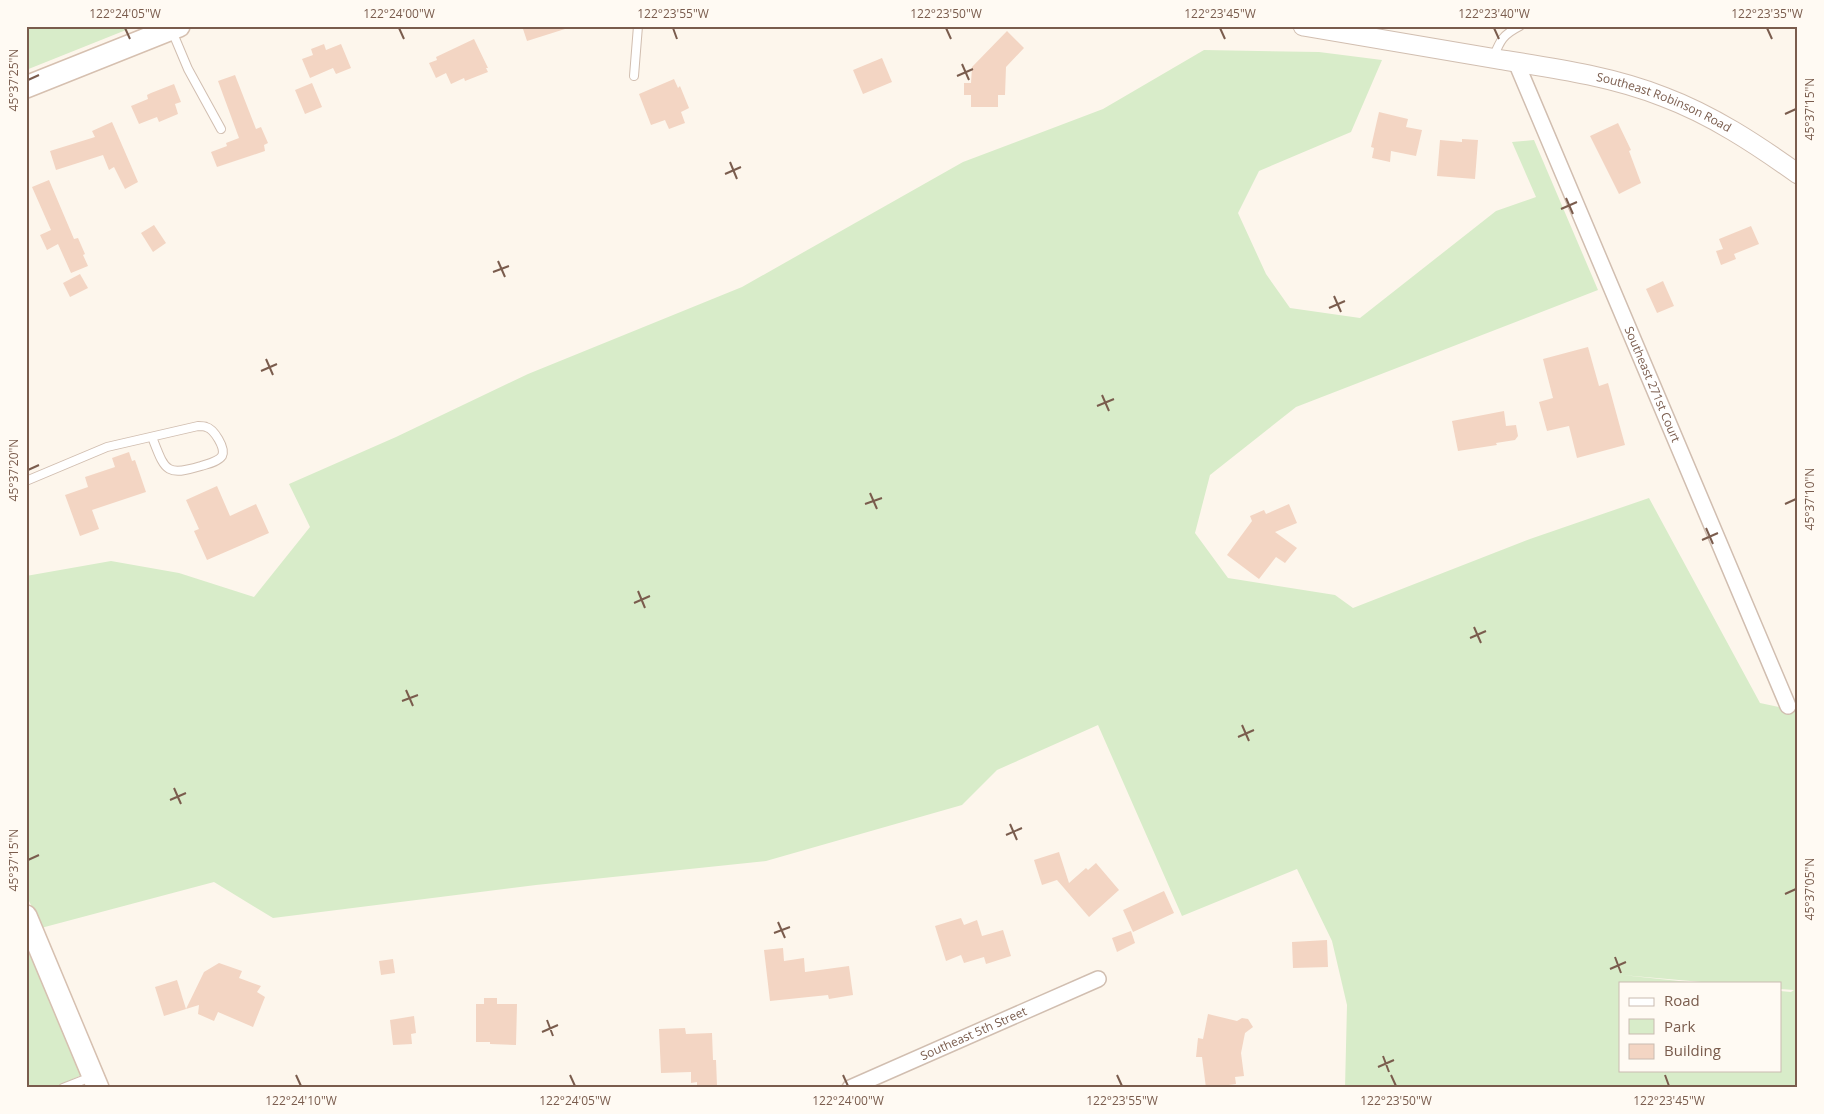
<svg xmlns="http://www.w3.org/2000/svg" width="1824" height="1114" viewBox="0 0 1824 1114" font-family="'Open Sans',sans-serif">
<style>
.green{fill:#d8ecc9;fill-rule:evenodd}
.building{fill:#f3d5c3}
.lines{fill:none;stroke-linecap:round;stroke-linejoin:round}
.service-casing{stroke:#d1beb0;stroke-width:10}
.minor-casing{stroke:#d1beb0;stroke-width:18}
.tertiary-casing{stroke:#d1beb0;stroke-width:21}
.secondary-casing{stroke:#d6c0b0;stroke-width:24}
.service{stroke:#fff;stroke-width:8}
.minor{stroke:#fff;stroke-width:15}
.tertiary{stroke:#fff;stroke-width:19}
.secondary{stroke:#fff;stroke-width:21}
.ticks{fill:none;stroke:#7a5c4d;stroke-width:2}
.labels{text-anchor:middle;stroke-width:4;stroke-linejoin:round;paint-order:stroke}
.street-label{font-size:12px;fill:#7a5c4d;stroke:#fffaf3}
.neatline{fill:none;stroke:#7a5c4d;stroke-width:2}
.ticks-label{font-size:12px;text-anchor:middle;fill:#7a5c4d}
</style>
<rect width="100%" height="100%" fill="#fdf6ec"/>
<!-- green -->
<g class="green">
<polygon points="26,26 136,26 26,70"/>
<path d="M1204 50 1319 52 1382 60 1351 132 1259 171 1238 213 1266 274 1290 308 1360 318 1496 211 1536 197 1512 142 1534 140 1598 290 1296 407 1210 475 1195 533 1228 578 1335 595 1353 608 1530 539 1649 498 1760 703 1798 711V1088H1345L1347 1005 1332 941 1297 869 1182 916 1098 725 997 770 962 805 766 861 536 885 273 918 214 882 41 928 26 894V576L111 561 179 573 254 597 310 527 289 484 396 437 528 374 742 287 963 162 1103 109ZM1622 975 1713 983H1780V989L1794 990 1791 992 1780 991V1070H1620V983H1698Z"/>
<polygon points="26,940 82,1075 52,1088 26,1088"/>
</g>
<!-- building -->
<g class="building">
<polygon points="522,26 564,26 565,29 527,41"/>
<polygon points="1007,31 1024,48 1006,67 1005,95 998,95 998,107 971,107 971,95 964,95 964,83 971,83 972,67"/>
<polygon points="474,39 488,68 486,68 488,72 465,81 464,78 451,84 446,73 436,78 429,63 437,60 436,57"/>
<polygon points="324,44 326,50 341,44 351,68 336,74 333,68 310,78 302,59 313,55 311,49"/>
<polygon points="882,58 892,82 863,94 853,70"/>
<polygon points="235,75 256,129 261,127 268,143 264,145 265,151 217,167 211,152 227,146 226,143 239,138 218,81"/>
<polygon points="674,79 678,88 680,86 689,108 681,112 685,123 669,129 665,120 651,125 639,94"/>
<polygon points="312,83 322,107 305,114 295,90"/>
<polygon points="174,84 181,102 175,104 178,114 159,122 157,117 139,124 131,106 148,99 147,95 151,93"/>
<polygon points="1379,112 1408,119 1406,127 1422,130 1416,156 1391,151 1390,162 1372,158 1374,148 1371,147"/>
<polygon points="112,122 138,182 125,189 114,167 109,170 103,155 56,170 50,151 95,137 92,131"/>
<polygon points="1618,123 1631,150 1629,151 1641,183 1619,194 1590,136"/>
<polygon points="1462,139 1478,140 1475,179 1437,176 1440,140 1462,142"/>
<polygon points="49,180 74,239 78,238 85,254 83,255 88,266 71,273 58,244 47,250 40,235 51,230 32,187"/>
<polygon points="154,225 166,243 153,252 141,233"/>
<polygon points="1751,226 1759,244 1734,254 1736,259 1721,265 1716,251 1723,249 1719,239"/>
<polygon points="80,274 88,288 70,297 63,283"/>
<polygon points="1663,281 1674,306 1657,313 1646,289"/>
<polygon points="1588,347 1599,386 1608,383 1625,445 1577,458 1569,426 1547,431 1539,402 1553,398 1543,359"/>
<polygon points="1504,411 1506,426 1516,425 1518,436 1515,440 1496,443 1497,445 1458,451 1452,421"/>
<polygon points="129,452 132,461 135,460 146,492 92,510 99,529 80,536 65,495 88,487 85,477 115,467 112,458"/>
<polygon points="217,486 230,516 256,504 269,533 207,560 194,531 199,529 186,500"/>
<polygon points="1289,504 1297,523 1275,532 1297,548 1285,563 1276,557 1259,579 1227,555 1252,521 1250,516 1264,510 1266,514"/>
<polygon points="1059,852 1069,883 1086,868 1088,870 1096,863 1119,890 1089,917 1057,880 1042,885 1034,860"/>
<polygon points="1164,891 1174,913 1133,932 1123,910"/>
<polygon points="961,918 964,925 977,920 982,936 1003,930 1011,956 986,964 984,957 964,963 961,955 946,961 935,926"/>
<polygon points="1131,931 1135,943 1117,952 1112,938"/>
<polygon points="1327,940 1328,967 1293,968 1292,942"/>
<polygon points="783,948 784,961 804,958 805,972 849,966 853,995 829,999 828,995 770,1001 764,950"/>
<polygon points="393,959 395,973 381,975 379,961"/>
<polygon points="219,963 242,971 239,978 261,986 257,992 265,997 253,1027 218,1012 214,1021 198,1014 199,1005 186,1009 204,972"/>
<polygon points="177,980 186,1009 164,1016 155,987"/>
<polygon points="484,998 497,998 497,1004 517,1004 516,1045 490,1044 490,1042 476,1042 476,1004 484,1004"/>
<polygon points="1208,1014 1237,1021 1242,1018 1248,1019 1253,1027 1245,1033 1241,1053 1244,1076 1235,1077 1236,1084 1206,1088 1202,1057 1196,1057 1198,1038 1203,1039"/>
<polygon points="414,1016 416,1033 411,1034 412,1044 393,1045 390,1020"/>
<polygon points="685,1028 686,1034 712,1033 713,1060 716,1060 717,1086 697,1087 697,1082 691,1083 691,1072 661,1073 659,1029"/>
</g>
<g class="lines">
<defs>
<g id="service">
<polyline points="172,31 188,69 221,129"/>
<path d="M1493 58C1500 41 1502 35 1520 26"/>
<polyline points="634,76 638,26"/>
<path d="M26 481 107 447 198 426C200 426 204 426 206 427 214 429 226 448 222 456 218 462 207 464 201 466 165 477 165 470 152 437"/>
<polyline points="63,1088 91,1077"/>
</g>
<g id="minor">
<path id="s1" d="M1516 62 1788 706"/>
<path id="s2" d="M850 1088 1098 979"/>
</g>
<g id="tertiary">
<path id="s3" d="M1303 26C1368 37 1433 48 1497 59 1553 68 1611 76 1664 97 1712 115 1756 144 1798 174"/>
</g>
<g id="secondary">
<polyline points="26,87 179,26"/>
<polyline points="26,916 98,1088"/>
</g>
</defs>
<!-- service casing -->
<use href="#service" class="service-casing"/>
<!-- minor casing -->
<use href="#minor" class="minor-casing"/>
<!-- tertiary casing -->
<use href="#tertiary" class="tertiary-casing"/>
<!-- secondary casing -->
<use href="#secondary" class="secondary-casing"/>
<!-- service -->
<use href="#service" class="service"/>
<!-- minor -->
<use href="#minor" class="minor"/>
<!-- tertiary -->
<use href="#tertiary" class="tertiary"/>
<!-- secondary -->
<use href="#secondary" class="secondary"/>
</g>
<!-- ticks -->
<path class="ticks" d="M125 28 130 39M399 28 404 39M673 28 677 39M946 28 951 39M1220 28 1225 39M1494 28 1499 39M1767 28 1772 39M962 64 969 80M957 76 973 69M28 80 39 75M1785 114 1796 109M730 162 737 179M725 174 741 167M1566 198 1573 214M1561 209 1577 202M498 261 505 277M493 272 509 266M1334 296 1341 312M1329 308 1345 301M266 359 273 375M261 371 277 364M1102 395 1109 411M1097 406 1114 399M28 470 39 465M870 493 877 509M865 504 882 498M1785 504 1796 499M1706 528 1713 544M1702 540 1718 533M638 591 645 608M634 603 650 596M1474 627 1481 643M1470 638 1486 631M406 690 413 706M402 701 418 695M1242 725 1249 741M1238 737 1254 730M174 788 181 804M170 800 186 793M1010 824 1017 840M1006 835 1022 828M28 860 39 855M1785 894 1796 889M778 922 785 938M774 933 790 927M1615 957 1621 973M1610 969 1626 962M547 1020 553 1036M542 1032 558 1025M1383 1056 1389 1072M1378 1067 1394 1060M296 1075 301 1086M570 1075 575 1086M843 1075 848 1086M1117 1075 1122 1086M1391 1075 1396 1086M1665 1075 1669 1086"/>
<g class="labels">
<!-- street labels -->
<g class="street-label">
<text dy="4" stroke="none"><textPath href="#s3" startOffset="370">Southeast Robinson Road</textPath></text>
<text dy="4" stroke="none"><textPath href="#s1" startOffset="350">Southeast 271st Court</textPath></text>
<text dy="4" stroke="none"><textPath href="#s2" startOffset="135">Southeast 5th Street</textPath></text>
</g>
</g>
<!-- border -->
<rect width="1824" height="1114" fill="none" stroke="#fffaf3" stroke-width="55"/>
<!-- legend -->
<rect x="1619" y="982" width="162" height="90" fill="#fffaf3" stroke="#cabbb1"/>
<rect x="1629" y="998" width="25" height="8" fill="#ffffff" stroke="#cabbb1"/>
<text x="1664" y="1006" font-size="15" fill="#7a5c4d">Road</text>
<rect x="1629" y="1019" width="25" height="15" fill="#d8ecc9" stroke="#cabbb1"/>
<text x="1664" y="1032" font-size="15" fill="#7a5c4d">Park</text>
<rect x="1629" y="1044" width="25" height="15" fill="#f3d5c3" stroke="#cabbb1"/>
<text x="1664" y="1056" font-size="15" fill="#7a5c4d">Building</text>
<rect x="28" y="28" width="1768" height="1058" class="neatline"/>
<g class="ticks-label">
<text x="125" y="18">122°24'05"W</text>
<text x="399" y="18">122°24'00"W</text>
<text x="673" y="18">122°23'55"W</text>
<text x="946" y="18">122°23'50"W</text>
<text x="1220" y="18">122°23'45"W</text>
<text x="1494" y="18">122°23'40"W</text>
<text x="1767" y="18">122°23'35"W</text>
<text transform="translate(14 80) rotate(-90)" y="4">45°37'25"N</text>
<text transform="translate(1810 109) rotate(-90)" y="4">45°37'15"N</text>
<text transform="translate(14 470) rotate(-90)" y="4">45°37'20"N</text>
<text transform="translate(1810 499) rotate(-90)" y="4">45°37'10"N</text>
<text transform="translate(14 860) rotate(-90)" y="4">45°37'15"N</text>
<text transform="translate(1810 889) rotate(-90)" y="4">45°37'05"N</text>
<text x="301" y="1105">122°24'10"W</text>
<text x="575" y="1105">122°24'05"W</text>
<text x="848" y="1105">122°24'00"W</text>
<text x="1122" y="1105">122°23'55"W</text>
<text x="1396" y="1105">122°23'50"W</text>
<text x="1669" y="1105">122°23'45"W</text>
</g>
</svg>
